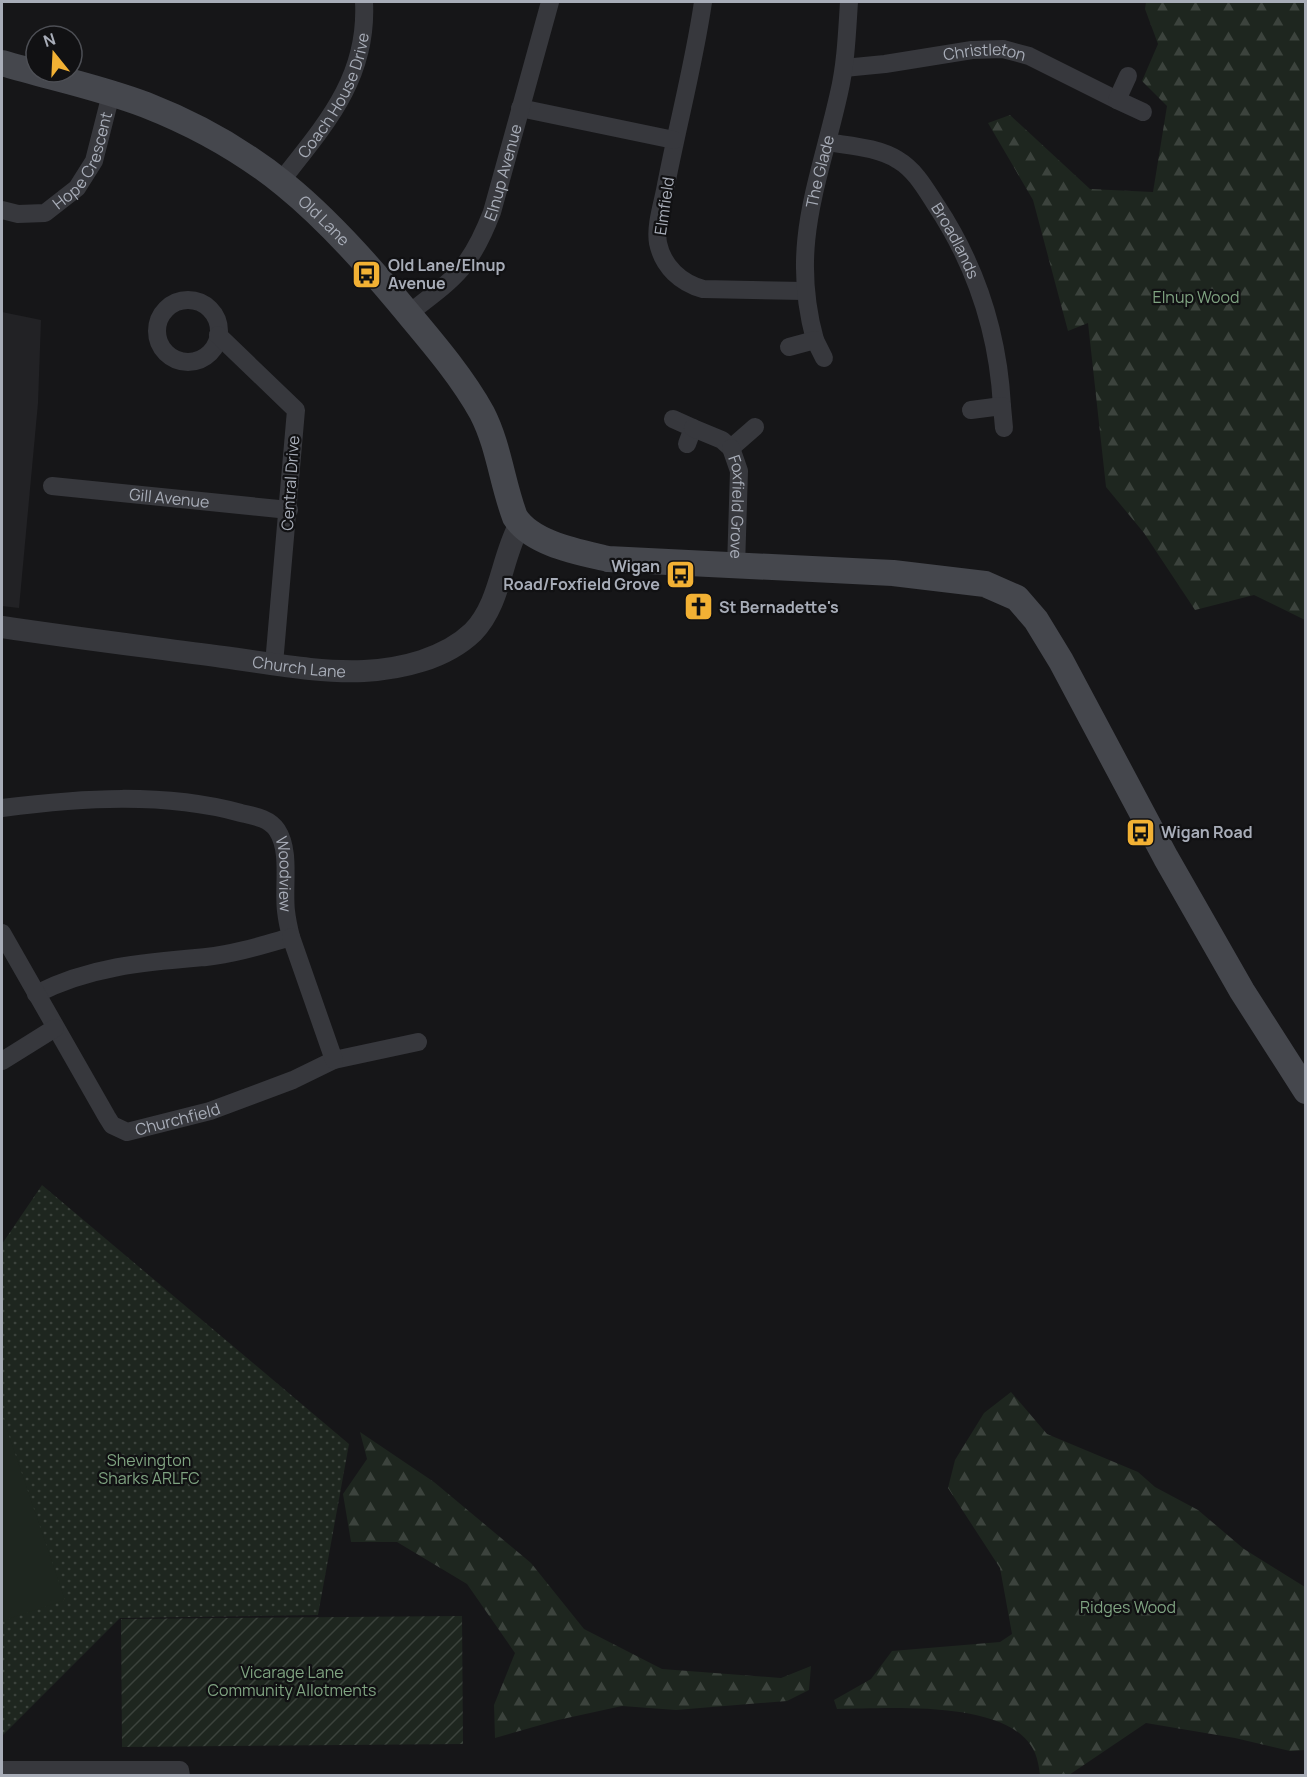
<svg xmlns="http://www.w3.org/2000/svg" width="1307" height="1777" viewBox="0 0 1307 1777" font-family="Manrope,sans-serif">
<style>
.built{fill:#222225}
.forest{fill:url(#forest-firs)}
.park{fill:url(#park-dots)}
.garden{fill:url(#garden-furrows)}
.pitch{fill:#1e261f}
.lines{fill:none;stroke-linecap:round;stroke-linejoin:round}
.minor{stroke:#37383d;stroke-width:18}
.tertiary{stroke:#37383d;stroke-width:22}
.secondary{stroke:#45474d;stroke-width:26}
.labels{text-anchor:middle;stroke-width:4.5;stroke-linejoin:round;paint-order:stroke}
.street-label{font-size:16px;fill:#a8adb8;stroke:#111113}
.poi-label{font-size:16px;font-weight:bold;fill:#a8adb8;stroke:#111113;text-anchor:start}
.park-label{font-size:16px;fill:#7fa381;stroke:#111113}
</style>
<defs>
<pattern id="forest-firs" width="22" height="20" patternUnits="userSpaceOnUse" patternTransform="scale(1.5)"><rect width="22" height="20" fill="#1e261f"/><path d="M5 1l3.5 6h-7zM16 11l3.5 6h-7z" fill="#3c433d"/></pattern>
<pattern id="park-dots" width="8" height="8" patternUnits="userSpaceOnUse" patternTransform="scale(1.5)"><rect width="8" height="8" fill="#1e261f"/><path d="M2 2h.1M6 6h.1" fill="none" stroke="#3c433d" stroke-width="1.8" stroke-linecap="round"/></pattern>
<pattern id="garden-furrows" width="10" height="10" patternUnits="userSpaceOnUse" patternTransform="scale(1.5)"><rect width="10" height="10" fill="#1e261f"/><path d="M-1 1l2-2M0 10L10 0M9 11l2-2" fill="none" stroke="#3c433d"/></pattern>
</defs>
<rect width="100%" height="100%" fill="#161618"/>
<!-- built -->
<polygon class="built" points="2,312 41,320 38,403 19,608 2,606"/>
<!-- forest -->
<g class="forest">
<polygon points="1146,2 1305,2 1305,620 1254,595 1195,610 1144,533 1106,487 1088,323 1068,331 1033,200 988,123 1010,115 1090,189 1153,192 1167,106 1142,81 1158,44 1145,9"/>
<path d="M1011 1392 1047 1434 1138 1472 1155 1487 1198 1510 1244 1549 1305 1587V1750L1290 1751 1235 1738 1146 1723 1069 1775H1040C1039 1768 1038 1760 1035 1753 1012 1698 886 1709 837 1709L834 1700 871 1679 892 1651 1000 1642 1012 1634 1000 1568 948 1488 955 1460 984 1413Z"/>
<polygon points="360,1432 434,1482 531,1563 584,1629 662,1669 781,1678 811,1666 809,1690 787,1701 676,1710 622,1706 558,1720 495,1738 494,1705 515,1653 467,1584 397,1542 351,1542 343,1494 367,1459"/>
</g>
<!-- park -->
<polygon class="park" points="42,1185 349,1444 318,1615 120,1618 2,1736 2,1244"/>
<!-- garden -->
<polygon class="garden" points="462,1616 463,1744 122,1747 121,1619"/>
<!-- pitch -->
<polygon class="pitch" points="2,1415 65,1600 2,1621"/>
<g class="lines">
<!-- minor -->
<g class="minor">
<path d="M703 2C694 64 678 123 666 185 663 203 655 225 658 243 663 267 681 283 703 289L805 291"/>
<path id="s1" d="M844 68 885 64 972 50 1003 49 1029 56 1117 100"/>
<polyline points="1128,76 1117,100 1143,112"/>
<polyline points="520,108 674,140"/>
<path id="s2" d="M827 142C850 146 877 147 898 160 915 170 925 188 936 205 977 267 998 332 1002 406"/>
<path id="s3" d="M281 181C325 125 368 78 364 2"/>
<path id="s4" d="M2 210 18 214 45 213 77 188 94 161 111 94"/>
<circle cx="188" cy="331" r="31"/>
<path id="s5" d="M408 314C455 278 470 269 492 212L550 2"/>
<polyline points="218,335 296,410 274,664"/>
<path id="s6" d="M815 340C789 245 819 183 839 93 846 63 847 32 849 2"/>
<polyline points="789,347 815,340 824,358"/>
<polyline points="971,410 1002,406 1004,428"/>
<polyline points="673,419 693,428 687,444"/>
<polyline points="693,428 722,440 731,448 755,427"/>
<path id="s7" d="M731 448 739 471 736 567"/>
<path id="s8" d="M52 486 289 510"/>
<path id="s9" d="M2 808C81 798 163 792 241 813 254 816 269 818 277 830 291 851 283 886 286 911 287 920 289 929 291 937 263 945 235 954 206 957 146 962 90 966 36 994"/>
<path id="s10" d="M2 933 107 1117 112 1125 127 1132 210 1111 293 1080 334 1060 418 1042"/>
<polyline points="291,937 334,1060"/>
<polyline points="2,1061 55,1028"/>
<polyline points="2,1770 180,1770 181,1776"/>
</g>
<!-- tertiary -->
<path class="tertiary" id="s11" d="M2 627C75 638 149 647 223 657 269 663 317 673 364 671 401 669 445 659 473 632 501 603 501 558 520 524"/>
<!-- secondary -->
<path class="secondary" id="s12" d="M2 63C49 77 99 87 146 105 258 149 321 209 397 300 426 335 460 373 482 413 499 446 502 483 515 517 532 544 579 552 608 559L893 573 985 584 1017 598 1036 620 1061 661 1166 858 1242 991 1306 1091"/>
</g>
<!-- icons -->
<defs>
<symbol id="bus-square" viewBox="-11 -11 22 22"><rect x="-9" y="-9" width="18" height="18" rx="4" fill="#f2b134" stroke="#111113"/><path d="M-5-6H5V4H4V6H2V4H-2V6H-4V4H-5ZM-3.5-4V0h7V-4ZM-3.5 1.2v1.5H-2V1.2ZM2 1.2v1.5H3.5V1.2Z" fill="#111"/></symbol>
<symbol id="church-square" viewBox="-11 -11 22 22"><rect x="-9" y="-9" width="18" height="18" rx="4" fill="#f2b134" stroke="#111113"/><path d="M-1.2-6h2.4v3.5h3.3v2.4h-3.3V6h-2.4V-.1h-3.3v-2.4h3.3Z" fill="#111"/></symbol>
</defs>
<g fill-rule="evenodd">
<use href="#bus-square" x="350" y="258" width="33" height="33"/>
<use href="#bus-square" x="664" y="558" width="33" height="33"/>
<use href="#church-square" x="682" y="590" width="33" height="33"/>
<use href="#bus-square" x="1124" y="816" width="33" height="33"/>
</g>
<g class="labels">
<!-- street labels -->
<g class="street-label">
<text dy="6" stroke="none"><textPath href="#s1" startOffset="142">Christleton</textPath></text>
<text dy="6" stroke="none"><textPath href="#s3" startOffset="102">Coach House Drive</textPath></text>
<text dy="6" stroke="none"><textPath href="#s4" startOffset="111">Hope Crescent</textPath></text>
<text dy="6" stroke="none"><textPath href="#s6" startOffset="171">The Glade</textPath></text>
<text dy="6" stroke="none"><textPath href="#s5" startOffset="176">Elnup Avenue</textPath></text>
<text transform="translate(664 206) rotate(-82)" y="6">Elmfield</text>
<text dy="6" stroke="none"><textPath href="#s12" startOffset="364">Old Lane</textPath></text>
<text dy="6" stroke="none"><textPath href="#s2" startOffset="174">Broadlands</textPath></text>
<text transform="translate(290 483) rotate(-86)" y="6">Central Drive</text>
<text dy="6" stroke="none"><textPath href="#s8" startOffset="118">Gill Avenue</textPath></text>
<text dy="6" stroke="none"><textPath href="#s7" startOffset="60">Foxfield Grove</textPath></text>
<text dy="6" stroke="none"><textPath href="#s11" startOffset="300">Church Lane</textPath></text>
<text dy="6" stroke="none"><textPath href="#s9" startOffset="327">Woodview</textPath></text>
<text dy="6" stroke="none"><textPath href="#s10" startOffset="290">Churchfield</textPath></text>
</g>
<!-- poi labels -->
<g class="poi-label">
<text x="388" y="271">Old Lane/Elnup<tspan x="388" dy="18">Avenue</tspan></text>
<text x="660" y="572" text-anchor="end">Wigan<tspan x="660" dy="18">Road/Foxfield Grove</tspan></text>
<text x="719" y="613">St Bernadette's</text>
<text x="1161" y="838">Wigan Road</text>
</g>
<!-- park labels -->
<g class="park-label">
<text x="1196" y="303">Elnup Wood</text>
<text x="149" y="1466">Shevington<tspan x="149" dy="18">Sharks ARLFC</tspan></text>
<text x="1128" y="1613">Ridges Wood</text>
<text x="292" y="1678">Vicarage Lane<tspan x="292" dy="18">Community Allotments</tspan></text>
</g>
</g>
<!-- border -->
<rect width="1307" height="1777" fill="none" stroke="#a8adb8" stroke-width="6"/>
<!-- north arrow -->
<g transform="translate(54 54) rotate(342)"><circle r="28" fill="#111113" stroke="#4d4f55" stroke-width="1.5"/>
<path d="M0-4.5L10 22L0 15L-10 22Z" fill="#f2b134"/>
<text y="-9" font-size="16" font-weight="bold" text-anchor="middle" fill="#a8adb8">N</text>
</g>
</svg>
